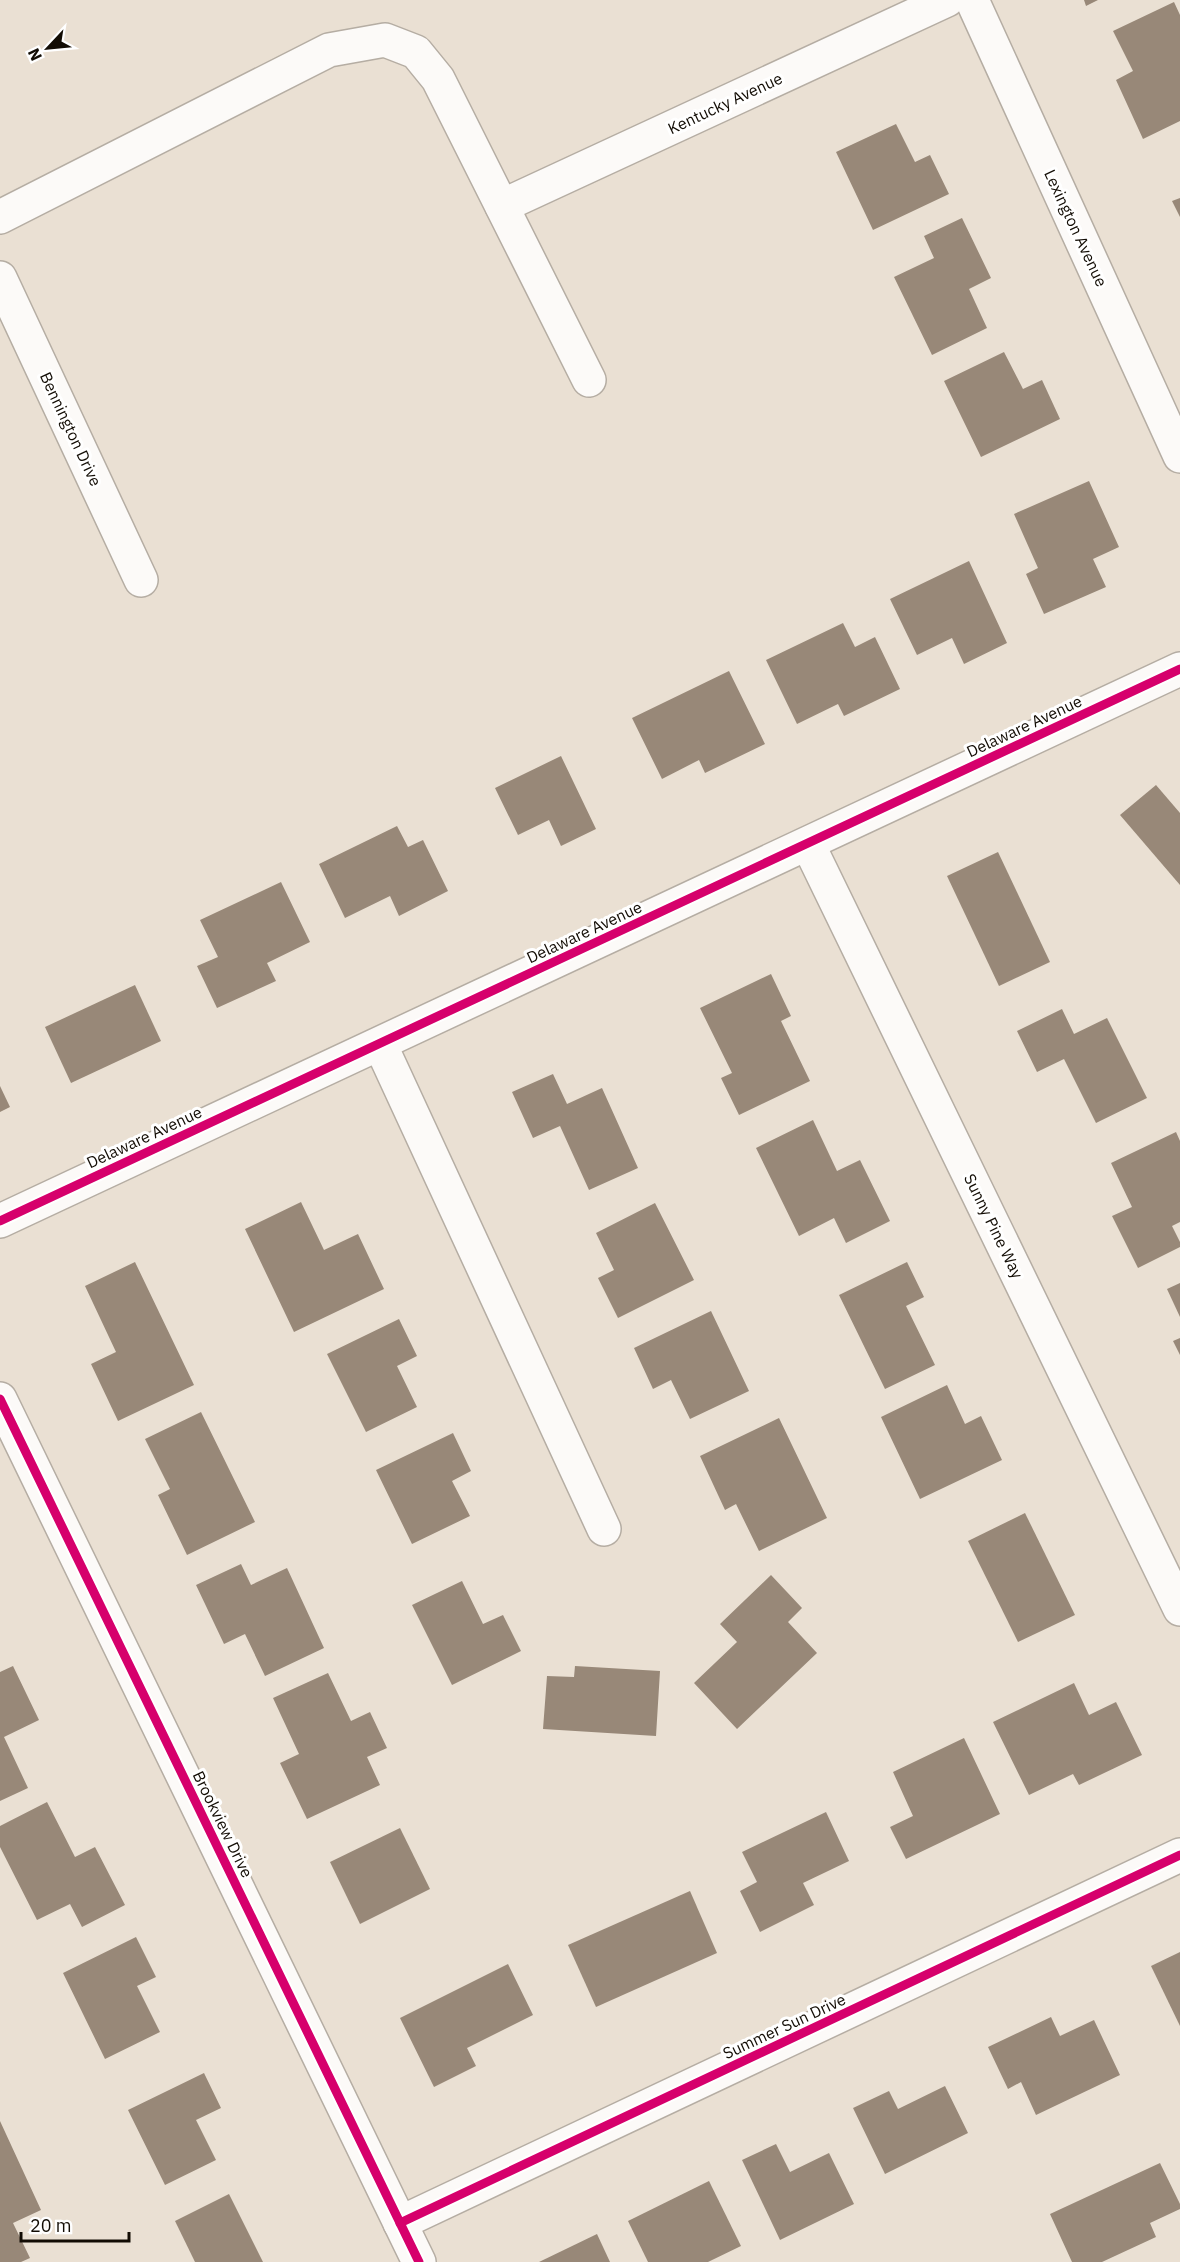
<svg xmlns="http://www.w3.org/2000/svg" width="1180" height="2262" viewBox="0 0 1180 2262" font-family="'IBM Plex Sans',sans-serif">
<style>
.building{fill:#988878}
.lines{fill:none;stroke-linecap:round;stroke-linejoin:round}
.minor-casing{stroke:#b5ada3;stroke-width:36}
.minor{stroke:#fcfaf8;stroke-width:33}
.cycleway-casing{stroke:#fff;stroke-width:13}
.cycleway{stroke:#d6006c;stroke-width:9}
.labels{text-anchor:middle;stroke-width:6;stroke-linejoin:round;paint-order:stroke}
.street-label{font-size:16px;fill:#120c04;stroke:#fff}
</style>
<rect width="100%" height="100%" fill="#eae0d3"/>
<!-- building -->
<g class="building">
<polygon points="1084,0 1098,0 1086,6"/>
<polygon points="1174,2 1180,15 1180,121 1143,139 1116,80 1133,71 1113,31"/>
<polygon points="896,124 915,162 930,155 949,194 873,230 836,152"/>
<polygon points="1180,198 1180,217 1172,201"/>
<polygon points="962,218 991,278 969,289 987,328 932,355 894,277 934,258 924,236"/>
<polygon points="1004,352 1023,389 1042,380 1060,419 981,457 944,381"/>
<polygon points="1089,481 1119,547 1093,559 1106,587 1044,614 1026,574 1038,568 1014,514"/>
<polygon points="969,561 1007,643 964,664 952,638 917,655 890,599"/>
<polygon points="843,623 855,647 875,637 900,689 844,716 838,704 797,724 766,660"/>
<polygon points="729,671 765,744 705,773 699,760 662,779 632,718"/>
<polygon points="561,756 596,829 561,846 549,820 518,835 495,788"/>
<polygon points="1156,785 1180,813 1180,885 1120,815"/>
<polygon points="397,826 408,847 423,840 448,891 399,916 390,896 345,918 319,864"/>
<polygon points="998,852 1050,962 999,986 947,876"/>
<polygon points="281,882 310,942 267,963 276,981 217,1008 197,966 218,957 200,920"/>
<polygon points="771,974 791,1016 781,1021 810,1081 739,1115 721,1078 732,1073 700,1008"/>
<polygon points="135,985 161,1041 71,1083 45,1027"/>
<polygon points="1062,1009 1074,1034 1107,1018 1147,1098 1096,1123 1064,1059 1037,1072 1017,1031"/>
<polygon points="553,1074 567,1104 602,1088 638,1168 589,1190 560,1126 533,1138 512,1092"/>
<polygon points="0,1086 10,1107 0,1112"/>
<polygon points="813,1120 837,1171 860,1160 890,1221 846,1243 834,1218 799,1236 756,1148"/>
<polygon points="1176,1132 1180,1141 1180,1222 1172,1226 1180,1242 1180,1247 1138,1268 1112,1216 1132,1207 1111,1163"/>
<polygon points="301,1202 324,1250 358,1234 384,1289 294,1332 245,1229"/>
<polygon points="655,1203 694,1280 618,1318 598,1278 614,1270 596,1233"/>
<polygon points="135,1262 194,1385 118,1421 91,1364 116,1352 85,1286"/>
<polygon points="907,1262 924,1297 906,1306 935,1365 885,1389 839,1295"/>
<polygon points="1180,1283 1180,1317 1167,1289"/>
<polygon points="711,1311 749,1391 690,1419 671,1380 653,1389 634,1348"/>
<polygon points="399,1319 417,1356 397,1366 417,1407 366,1432 327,1354"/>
<polygon points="1180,1338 1180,1355 1173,1341"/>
<polygon points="947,1385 965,1424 981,1416 1002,1460 920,1499 881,1417"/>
<polygon points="201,1412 255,1522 187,1555 158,1495 170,1489 145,1439"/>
<polygon points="779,1418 827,1518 759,1551 736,1504 725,1510 700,1456"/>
<polygon points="453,1433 471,1471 452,1481 470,1516 412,1544 376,1470"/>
<polygon points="1025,1513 1075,1615 1018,1642 968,1541"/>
<polygon points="241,1564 251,1585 287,1568 324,1648 265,1676 245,1634 224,1644 196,1585"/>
<polygon points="771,1575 802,1608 788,1622 817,1653 737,1729 694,1683 737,1642 720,1624"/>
<polygon points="462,1581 483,1624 503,1615 521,1651 452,1685 412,1605"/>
<polygon points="13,1666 39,1720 4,1737 28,1788 0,1801 0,1672"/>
<polygon points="575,1666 660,1671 656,1736 543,1729 547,1676 574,1677"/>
<polygon points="328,1673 351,1721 370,1712 387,1748 367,1757 380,1785 307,1819 280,1763 299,1754 273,1698"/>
<polygon points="1074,1683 1089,1715 1116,1702 1142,1755 1079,1785 1073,1774 1029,1795 993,1722"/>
<polygon points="964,1738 1000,1814 906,1859 890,1827 913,1816 893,1772"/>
<polygon points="47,1802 75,1857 95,1847 125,1905 82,1927 70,1904 37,1920 0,1847 0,1826"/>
<polygon points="826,1812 849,1861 803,1883 814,1905 760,1932 740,1891 757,1882 742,1852"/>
<polygon points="400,1828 430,1889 360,1924 330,1862"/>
<polygon points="690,1891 717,1953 596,2007 568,1945"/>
<polygon points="136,1937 156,1977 137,1986 160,2032 105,2059 63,1973"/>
<polygon points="1180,1952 1180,2026 1151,1966"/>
<polygon points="508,1964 533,2015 467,2048 476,2066 434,2087 400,2018"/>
<polygon points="1051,2017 1060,2036 1094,2020 1120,2075 1036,2115 1021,2082 1008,2089 988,2047"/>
<polygon points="204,2073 221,2108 196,2120 216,2160 165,2185 128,2110"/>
<polygon points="945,2086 968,2133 885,2174 853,2108 889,2091 898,2109"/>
<polygon points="0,2121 41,2210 13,2223 30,2258 21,2262 0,2262"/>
<polygon points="776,2144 790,2172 829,2153 854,2204 780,2240 742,2160"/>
<polygon points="1160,2163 1180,2204 1180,2209 1150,2223 1156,2237 1102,2262 1072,2262 1050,2214"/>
<polygon points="709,2181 741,2246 708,2262 648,2262 628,2221"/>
<polygon points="229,2194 263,2262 195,2262 175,2221"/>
<polygon points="597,2234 610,2262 539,2262"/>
</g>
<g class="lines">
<defs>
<g id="minor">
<polyline points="972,0 1180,456"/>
<polyline points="502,206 947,0"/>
<polyline points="0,217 329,50 385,40 416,52 438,79 589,380"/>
<polyline points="0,278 141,580"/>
<polyline points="808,844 1180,1609"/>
<polyline points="380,1044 604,1529"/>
<polyline points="0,1221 1180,669"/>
<polyline points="0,1399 419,2262"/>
<polyline points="400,2223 1180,1855"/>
</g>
</defs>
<!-- minor casing -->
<use href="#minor" class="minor-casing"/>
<!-- minor -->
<use href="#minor" class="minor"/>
<defs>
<g id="cycleway">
<polyline points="0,1221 1180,669"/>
<polyline points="0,1399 419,2262"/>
<polyline points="400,2223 1180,1855"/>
</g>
</defs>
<!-- cycleway casing -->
<use href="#cycleway" class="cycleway-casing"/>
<!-- cycleway -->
<use href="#cycleway" class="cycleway"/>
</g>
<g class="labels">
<!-- street labels -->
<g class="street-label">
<text transform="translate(725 103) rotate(-25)" y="6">Kentucky Avenue</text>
<text transform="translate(1076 228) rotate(65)" y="6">Lexington Avenue</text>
<text transform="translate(71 429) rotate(65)" y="6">Bennington Drive</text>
<text transform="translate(1024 726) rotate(-25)" y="6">Delaware Avenue</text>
<text transform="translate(584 932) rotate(-25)" y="6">Delaware Avenue</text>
<text transform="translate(144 1137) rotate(-25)" y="6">Delaware Avenue</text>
<text transform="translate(994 1226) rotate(64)" y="6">Sunny Pine Way</text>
<text transform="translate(223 1824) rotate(64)" y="6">Brookview Drive</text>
<text transform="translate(784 2026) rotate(-25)" y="6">Summer Sun Drive</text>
</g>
</g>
<!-- north arrow -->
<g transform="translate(48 48) rotate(244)" stroke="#ffffff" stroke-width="4.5" paint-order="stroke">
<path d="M0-4.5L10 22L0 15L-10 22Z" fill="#120c04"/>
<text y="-9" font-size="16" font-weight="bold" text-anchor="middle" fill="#120c04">N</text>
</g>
<!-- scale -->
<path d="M21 2232v9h108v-9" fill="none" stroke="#120c04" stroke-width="3"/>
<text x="30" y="2232" font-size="18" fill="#120c04" stroke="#ffffff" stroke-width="4.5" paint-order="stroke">20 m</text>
</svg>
